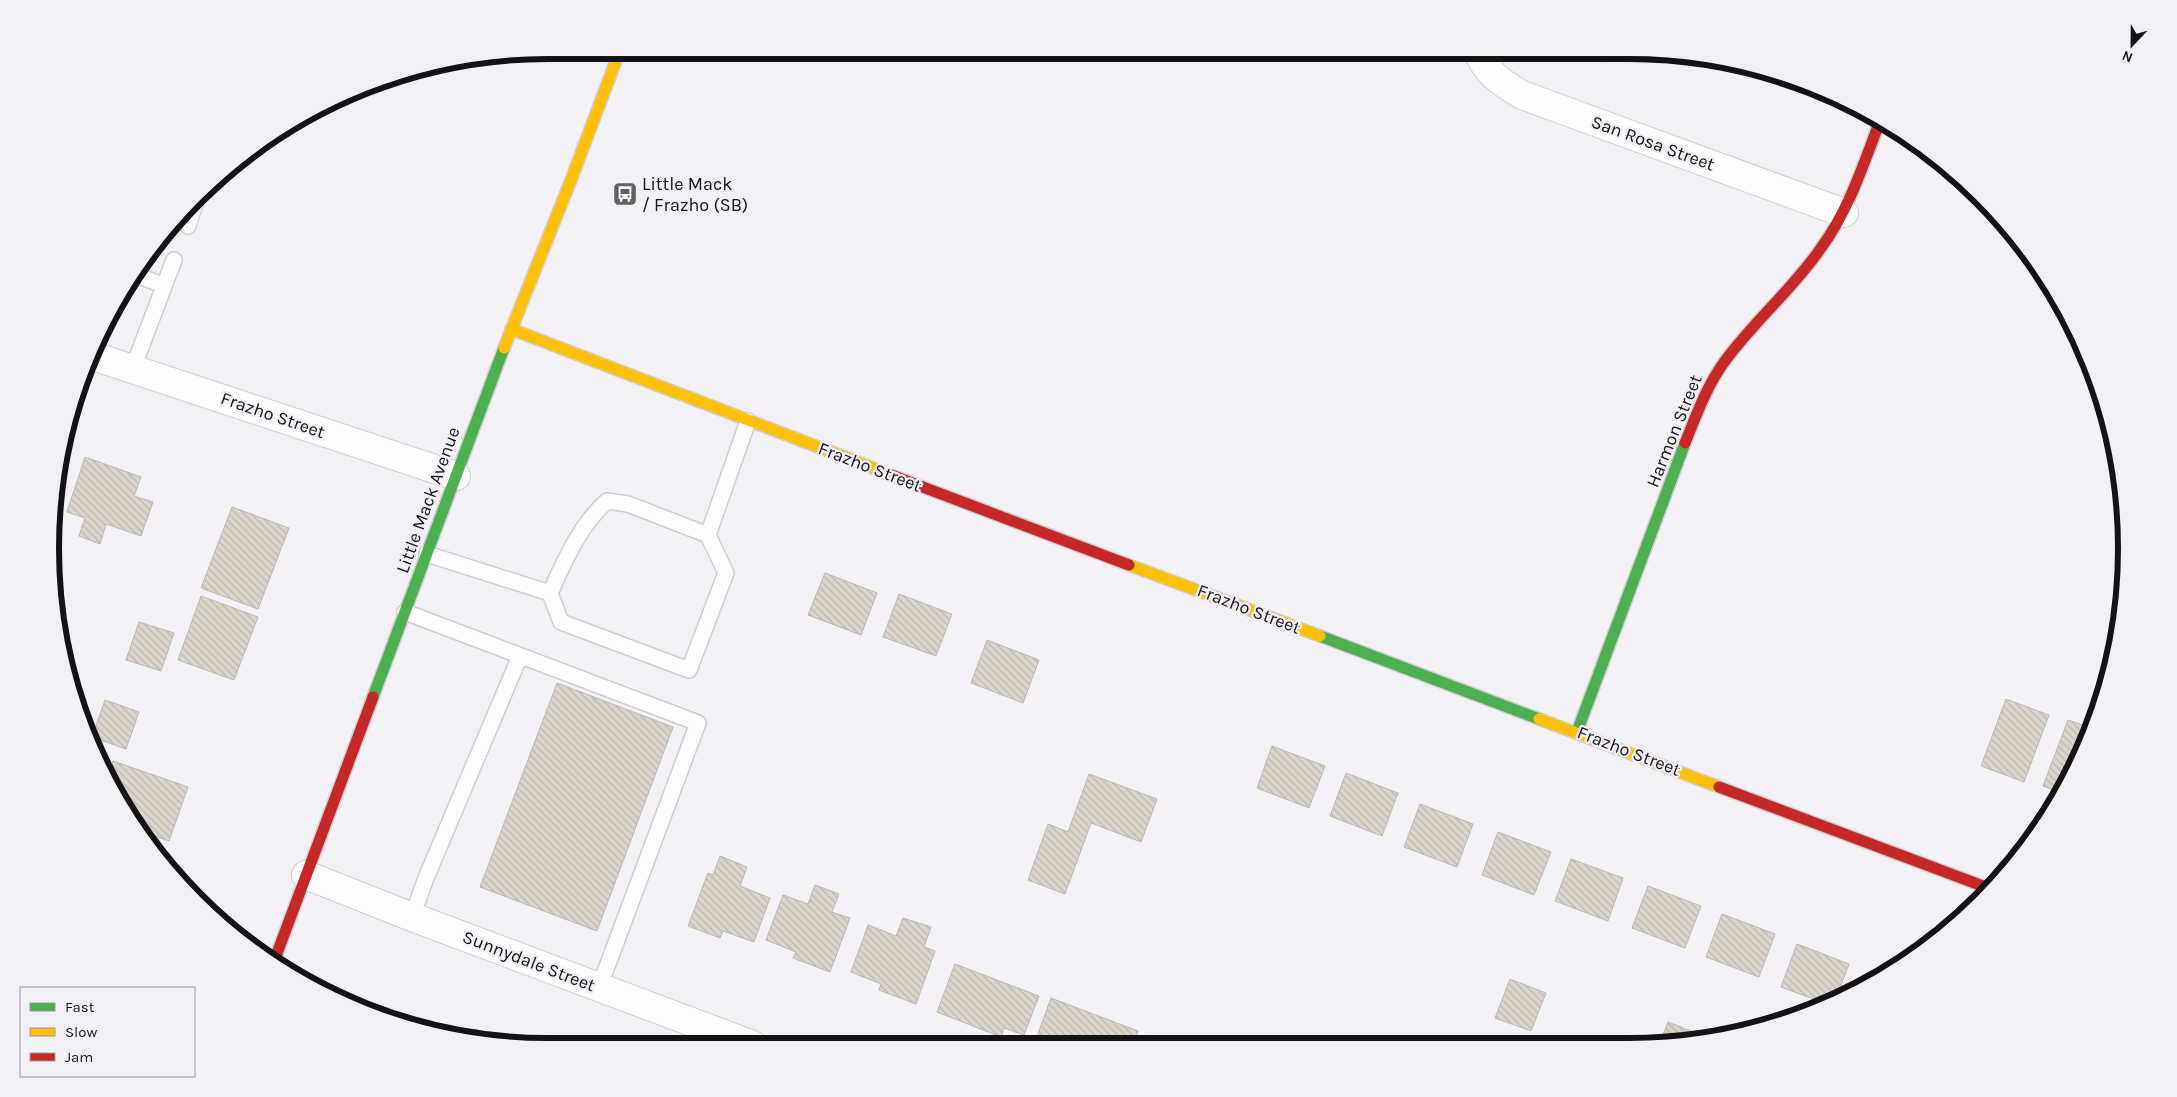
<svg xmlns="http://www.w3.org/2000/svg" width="2177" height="1097" viewBox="0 0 2177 1097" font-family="Karla,sans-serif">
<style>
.building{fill:url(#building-back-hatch);stroke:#b8b6b6}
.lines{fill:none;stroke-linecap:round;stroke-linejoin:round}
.lane-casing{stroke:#d0ced1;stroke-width:18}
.street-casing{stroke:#d0ced1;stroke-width:30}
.fast-casing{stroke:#d0ced1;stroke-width:14}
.slow-casing{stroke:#d0ced1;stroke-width:14}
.jam-casing{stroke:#d0ced1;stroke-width:14}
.lane{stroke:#fdfdfe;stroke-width:15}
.street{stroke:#fdfdfe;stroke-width:28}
.fast{stroke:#4caf50;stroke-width:11}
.slow{stroke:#ffc107;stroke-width:11}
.jam{stroke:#c62828;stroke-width:11}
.labels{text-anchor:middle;stroke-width:4.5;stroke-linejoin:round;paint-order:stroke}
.street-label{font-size:18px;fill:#141215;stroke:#f3eff7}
.poi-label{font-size:18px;fill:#141215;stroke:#f3eff7;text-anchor:start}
.rim{fill:none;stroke:#141215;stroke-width:6}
</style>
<defs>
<pattern id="building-back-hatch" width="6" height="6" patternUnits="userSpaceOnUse" patternTransform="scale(1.25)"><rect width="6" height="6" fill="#dcd5cc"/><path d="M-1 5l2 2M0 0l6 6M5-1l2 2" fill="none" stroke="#bcb6ae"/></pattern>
</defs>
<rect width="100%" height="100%" fill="#f3f1f5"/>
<!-- building -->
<g class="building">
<polygon points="1571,51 1606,51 1601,62"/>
<polygon points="60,452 69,455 53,502"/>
<polygon points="85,457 141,477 134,496 153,502 141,536 106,524 100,544 79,536 85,518 67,512"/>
<polygon points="232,507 289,528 258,609 201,588"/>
<polygon points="825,573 877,593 861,635 808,615"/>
<polygon points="899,594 952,614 936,656 883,637"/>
<polygon points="201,596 258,617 234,680 178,660"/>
<polygon points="139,622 174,633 161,671 126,660"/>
<polygon points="987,640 1039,660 1023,703 971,683"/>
<polygon points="557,683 673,727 597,931 480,887"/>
<polygon points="2006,699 2049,715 2024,782 1981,766"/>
<polygon points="105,700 139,712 126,749 92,737"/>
<polygon points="2068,720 2091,728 2076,769 2061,793 2043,786"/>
<polygon points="1272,746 1325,766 1309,808 1257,788"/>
<polygon points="113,761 188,787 169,841 138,830 134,826 107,779"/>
<polygon points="1346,773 1398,793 1382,836 1330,816"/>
<polygon points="1089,774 1157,799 1141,842 1091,823 1065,894 1028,880 1048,824 1068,832"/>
<polygon points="1420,804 1473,824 1457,867 1404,847"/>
<polygon points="1498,832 1551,852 1534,895 1482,875"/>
<polygon points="720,856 747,867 740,886 770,898 754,942 723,931 720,938 688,926 708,873 713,875"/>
<polygon points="1571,859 1623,878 1608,921 1555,901"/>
<polygon points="815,885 839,894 832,912 850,918 830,972 793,958 796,952 766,940 783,895 808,904"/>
<polygon points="1648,886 1701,906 1685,948 1632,928"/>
<polygon points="1722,914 1775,934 1759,977 1706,957"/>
<polygon points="903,918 931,927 924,947 935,951 916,1004 879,990 881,984 851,972 868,925 896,936"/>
<polygon points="1797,944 1849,964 1836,999 1827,1004 1781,987"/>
<polygon points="955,964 1039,996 1024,1035 1004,1028 1001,1037 937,1012"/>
<polygon points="1510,979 1546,993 1531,1031 1495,1018"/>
<polygon points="1051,998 1138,1031 1133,1044 1034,1045"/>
<polygon points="1668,1022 1704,1036 1703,1040 1693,1043 1660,1043"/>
<polygon points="475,1029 519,1046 472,1039"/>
<polygon points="1145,1035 1168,1044 1142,1044"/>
</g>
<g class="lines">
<defs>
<g id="lane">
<polyline points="188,226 197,198"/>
<polyline points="133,274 163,285"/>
<polyline points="133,368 174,260"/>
<path d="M427 554 550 593C565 560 580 525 607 501L628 504 708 535 748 421"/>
<polyline points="550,593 561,622 689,670 726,573 708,535"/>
<polyline points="405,612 698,723 599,988"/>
<polyline points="412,917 426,878 520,656"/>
</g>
<g id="street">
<path d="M1477 51C1488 74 1500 82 1522 95L1844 213"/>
<polyline points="90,355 456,476"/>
<polyline points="306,875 412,917 753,1045"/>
</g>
<g id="fast">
<polyline points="1320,636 1539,719"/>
<polyline points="373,697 504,348"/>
<polyline points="1577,732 1685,443"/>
</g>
<g id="slow">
<polyline points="511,329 891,475"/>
<polyline points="504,348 571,180 620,50"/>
<polyline points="1129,565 1320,636"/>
<polyline points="1539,719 1719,787"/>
</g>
<g id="jam">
<path d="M1685 443C1696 416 1707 385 1725 361 1754 321 1793 289 1821 248 1849 210 1863 165 1880 121"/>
<polyline points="891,475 1129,565"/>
<polyline points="1719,787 1988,888"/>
<polyline points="273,964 373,697"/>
</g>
</defs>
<!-- lane casing -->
<use href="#lane" class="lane-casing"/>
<!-- street casing -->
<use href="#street" class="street-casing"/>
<!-- fast casing -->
<use href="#fast" class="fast-casing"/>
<!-- slow casing -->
<use href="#slow" class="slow-casing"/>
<!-- jam casing -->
<use href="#jam" class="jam-casing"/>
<!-- lane -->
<use href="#lane" class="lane"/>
<!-- street -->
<use href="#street" class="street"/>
<!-- fast -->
<use href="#fast" class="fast"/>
<!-- slow -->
<use href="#slow" class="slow"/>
<!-- jam -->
<use href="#jam" class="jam"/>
</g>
<!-- icons -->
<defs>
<symbol id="bus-square" viewBox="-11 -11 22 22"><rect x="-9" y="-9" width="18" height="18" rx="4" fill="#626063" stroke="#f3eff7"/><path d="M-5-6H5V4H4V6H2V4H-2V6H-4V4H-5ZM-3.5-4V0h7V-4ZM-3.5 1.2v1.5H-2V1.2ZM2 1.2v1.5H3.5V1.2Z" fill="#fff"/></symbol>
</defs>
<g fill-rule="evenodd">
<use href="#bus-square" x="611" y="180" width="28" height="28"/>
</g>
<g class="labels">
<!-- street labels -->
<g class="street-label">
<text transform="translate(1653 143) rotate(20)" y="6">San Rosa Street</text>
<text transform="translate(273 415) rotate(19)" y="6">Frazho Street</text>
<text transform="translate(1674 431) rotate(-68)" y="6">Harmon Street</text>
<text transform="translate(870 467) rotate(21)" y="6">Frazho Street</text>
<text transform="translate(428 500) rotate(-70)" y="6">Little Mack Avenue</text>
<text transform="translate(1249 609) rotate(21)" y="6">Frazho Street</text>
<text transform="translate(1629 751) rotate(21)" y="6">Frazho Street</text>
<text transform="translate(529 961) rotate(21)" y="6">Sunnydale Street</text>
</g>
<!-- poi labels -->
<g class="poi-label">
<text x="642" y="190">Little Mack<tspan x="642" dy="21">/ Frazho (SB)</tspan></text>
</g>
</g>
<!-- crop -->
<path d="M0 0H2177V1097H0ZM548 59H1629A489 489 0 0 1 2118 548V549A489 489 0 0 1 1629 1038H548A489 489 0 0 1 59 549V548A489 489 0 0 1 548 59Z" fill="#f3eff7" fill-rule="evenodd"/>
<path class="rim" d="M548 59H1629A489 489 0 0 1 2118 548V549A489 489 0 0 1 1629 1038H548A489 489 0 0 1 59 549V548A489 489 0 0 1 548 59Z"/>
<!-- legend -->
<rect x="20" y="987" width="175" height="90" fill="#f3eff7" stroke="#9a979d"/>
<rect x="30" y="1003" width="25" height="8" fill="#4caf50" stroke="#9a979d"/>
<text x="65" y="1012" font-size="15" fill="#141215">Fast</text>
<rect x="30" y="1028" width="25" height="8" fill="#ffc107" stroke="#9a979d"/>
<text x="65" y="1037" font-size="15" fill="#141215">Slow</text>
<rect x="30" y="1053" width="25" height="8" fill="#c62828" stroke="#9a979d"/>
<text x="65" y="1062" font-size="15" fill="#141215">Jam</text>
<!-- north arrow -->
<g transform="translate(2132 45) rotate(202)" stroke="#f3eff7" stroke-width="4" paint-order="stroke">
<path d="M0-4L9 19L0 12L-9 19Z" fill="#141215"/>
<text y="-8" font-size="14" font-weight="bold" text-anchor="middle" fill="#141215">N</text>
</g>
</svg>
